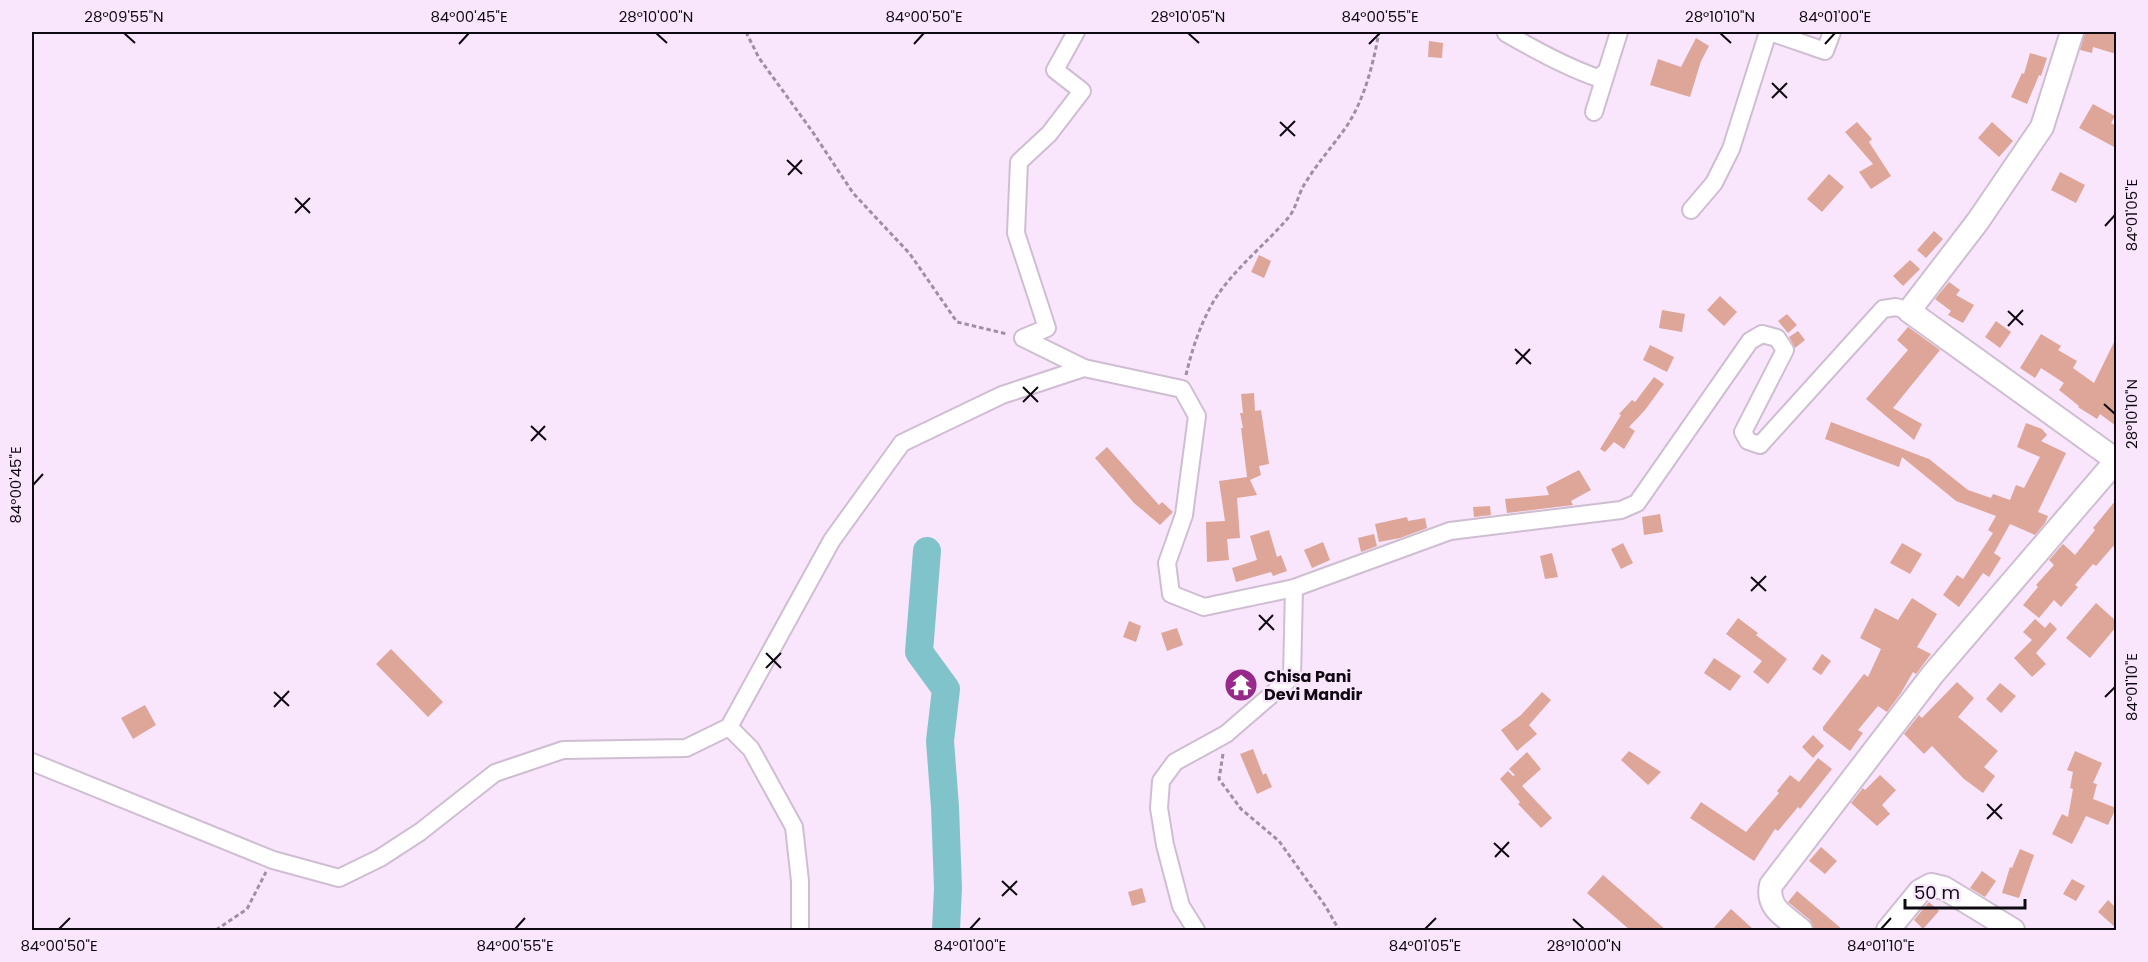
<svg xmlns="http://www.w3.org/2000/svg" width="2148" height="962" viewBox="0 0 2148 962" font-family="Poppins,sans-serif">
<style>
.lines{fill:none;stroke-linecap:round;stroke-linejoin:round}
.river{stroke:#81c3ca;stroke-width:28}
.building{fill:#dda699}
.street-casing{stroke:#cfbdd2;stroke-width:20}
.secondary-casing{stroke:#cfbdd2;stroke-width:26}
.path{stroke:#9d90a0;stroke-width:3;stroke-dasharray:4.5 3;stroke-linecap:butt}
.street{stroke:#fff;stroke-width:16}
.secondary{stroke:#fff;stroke-width:22}
.ticks{fill:none;stroke:#0f0a11;stroke-width:2}
.labels{text-anchor:middle;stroke-width:5;stroke-linejoin:round;paint-order:stroke}
.poi-label{font-size:16px;font-weight:bold;fill:#0f0a11;stroke:#f9e6fc;text-anchor:start}
.neatline{fill:none;stroke:#0f0a11;stroke-width:2}
.ticks-label{font-size:15px;text-anchor:middle;fill:#0f0a11}
</style>
<rect width="100%" height="100%" fill="#f9e6fc"/>
<g class="lines">
<!-- river -->
<polyline class="river" points="927,551 919,652 946,689 940,741 945,807 948,888 946,930"/>
</g>
<!-- building -->
<g class="building">
<polygon points="2085,32 2116,32 2116,54 2093,47 2092,53 2080,50"/>
<polygon points="1696,38 1709,46 1701,61 1690,97 1650,85 1658,59 1681,67"/>
<polygon points="1429,41 1443,43 1442,58 1428,57"/>
<polygon points="2030,53 2047,58 2041,76 2039,75 2027,104 2011,97 2022,73 2024,74"/>
<polygon points="2093,104 2115,116 2111,123 2116,126 2116,148 2079,128"/>
<polygon points="1857,122 1872,139 1869,142 1891,176 1871,189 1859,172 1873,164 1845,132"/>
<polygon points="1992,122 2013,141 1999,157 1978,138"/>
<polygon points="2060,172 2085,185 2076,203 2051,190"/>
<polygon points="1829,174 1844,187 1822,212 1807,199"/>
<polygon points="1934,231 1943,239 1926,258 1917,250"/>
<polygon points="1259,255 1271,261 1264,278 1251,272"/>
<polygon points="1910,260 1920,269 1903,286 1893,276"/>
<polygon points="1949,282 1960,290 1956,295 1974,305 1963,323 1948,315 1951,311 1935,299"/>
<polygon points="1720,296 1737,312 1724,326 1707,310"/>
<polygon points="1662,310 1685,314 1682,332 1659,328"/>
<polygon points="1787,314 1797,325 1788,333 1778,321"/>
<polygon points="1996,321 2011,332 2000,348 1985,337"/>
<polygon points="1908,327 1940,350 1893,408 1922,424 1914,440 1866,399 1908,350 1897,340"/>
<polygon points="1798,331 1805,340 1795,348 1789,337"/>
<polygon points="2041,334 2061,346 2058,350 2077,361 2073,368 2094,383 2116,338 2116,426 2100,414 2097,419 2078,407 2079,406 2059,390 2064,383 2041,368 2035,378 2020,368"/>
<polygon points="1650,345 1674,357 1667,372 1643,360"/>
<polygon points="1654,377 1664,384 1645,410 1629,427 1635,431 1624,449 1614,442 1605,452 1600,449 1621,415 1619,414 1632,400 1635,402"/>
<polygon points="1254,393 1255,411 1261,410 1269,464 1259,466 1261,475 1250,480 1257,495 1237,498 1240,538 1227,539 1229,560 1207,562 1206,522 1225,521 1219,481 1247,477 1241,428 1243,428 1240,413 1243,413 1241,394"/>
<polygon points="1831,422 1929,459 1968,490 1991,498 1993,494 2010,500 2016,485 2024,488 2040,457 2017,447 2026,423 2042,429 2047,435 2041,441 2066,453 2038,512 2048,516 2045,523 2035,535 2010,524 1994,553 2001,558 1989,577 1983,573 1959,607 1943,595 1957,575 1963,579 1993,533 1988,530 1996,516 1956,501 1902,457 1899,467 1825,439"/>
<polygon points="1107,447 1159,505 1162,502 1173,512 1160,525 1134,503 1095,458"/>
<polygon points="1579,470 1591,490 1571,501 1573,505 1507,513 1505,499 1549,495 1546,487"/>
<polygon points="2116,500 2116,543 2096,566 2093,564 2075,585 2078,587 2061,607 2054,600 2039,618 2023,605 2038,587 2036,585 2054,565 2049,560 2063,544 2075,555 2095,530 2093,528"/>
<polygon points="1490,506 1491,515 1474,517 1473,507"/>
<polygon points="1660,514 1663,532 1644,535 1642,517"/>
<polygon points="1407,517 1408,521 1425,518 1427,528 1400,538 1379,542 1375,524"/>
<polygon points="1269,530 1277,557 1281,555 1287,571 1273,576 1271,572 1236,582 1232,568 1257,560 1250,536"/>
<polygon points="1374,534 1377,546 1361,552 1358,538"/>
<polygon points="1323,542 1330,560 1312,568 1304,550"/>
<polygon points="1623,543 1633,563 1621,569 1611,549"/>
<polygon points="1902,543 1922,554 1910,574 1890,563"/>
<polygon points="1552,553 1558,577 1545,579 1540,556"/>
<polygon points="1912,598 1937,614 1917,647 1931,654 1916,674 1913,672 1901,693 1887,712 1878,706 1858,730 1863,733 1850,751 1823,730 1823,727 1864,674 1868,677 1881,649 1860,638 1875,608 1898,620"/>
<polygon points="2096,603 2116,621 2116,627 2090,658 2066,638"/>
<polygon points="1738,618 1758,633 1756,635 1787,659 1768,684 1753,672 1762,661 1726,634"/>
<polygon points="2035,619 2045,628 2050,622 2057,629 2036,653 2046,664 2032,677 2014,658 2032,640 2023,632"/>
<polygon points="1129,621 1141,626 1136,642 1123,637"/>
<polygon points="1177,628 1183,645 1167,651 1161,633"/>
<polygon points="391,649 443,702 428,717 376,664"/>
<polygon points="1822,654 1831,661 1821,675 1812,669"/>
<polygon points="1714,658 1741,676 1730,691 1704,673"/>
<polygon points="1957,682 1974,698 1958,717 1998,751 1984,767 1995,776 1983,793 1964,779 1932,746 1924,754 1904,734 1919,715 1922,718"/>
<polygon points="2000,683 2016,696 2001,713 1986,699"/>
<polygon points="1542,692 1551,700 1529,725 1537,734 1517,751 1501,730 1521,715"/>
<polygon points="145,705 156,725 133,739 121,718"/>
<polygon points="1813,735 1824,746 1813,758 1802,747"/>
<polygon points="1253,749 1263,775 1266,773 1272,787 1257,794 1240,754"/>
<polygon points="1629,751 1661,772 1648,785 1621,760"/>
<polygon points="2075,751 2102,763 2093,783 2097,784 2093,799 2116,808 2108,825 2086,816 2072,844 2052,834 2062,814 2068,817 2073,789 2070,788 2073,772 2067,770"/>
<polygon points="1527,752 1541,769 1522,786 1552,818 1541,828 1518,804 1520,802 1500,779 1508,771 1513,776 1515,775 1509,769"/>
<polygon points="1818,758 1832,769 1800,809 1798,807 1778,831 1775,829 1754,861 1690,818 1701,802 1746,832 1779,793 1777,791 1790,775 1799,782"/>
<polygon points="1880,775 1896,790 1882,805 1890,814 1877,826 1851,803 1863,788 1865,790"/>
<polygon points="1821,847 1837,861 1825,874 1809,861"/>
<polygon points="2020,849 2034,855 2019,898 2002,893 2010,867 2012,868"/>
<polygon points="1982,871 1996,881 1985,897 1970,888"/>
<polygon points="1603,875 1666,930 1630,930 1587,893"/>
<polygon points="2072,879 2085,886 2076,901 2063,894"/>
<polygon points="1142,888 1146,902 1132,906 1128,892"/>
<polygon points="1797,891 1843,930 1814,930 1810,920 1788,902"/>
<polygon points="2108,900 2116,908 2116,928 2098,912"/>
<polygon points="1929,902 1939,911 1923,929 1914,920"/>
<polygon points="1731,909 1754,930 1712,930"/>
</g>
<g class="lines">
<defs>
<g id="street">
<polyline points="1076,32 1055,70 1082,91 1049,134 1019,162 1016,233 1047,328 1023,338 1084,368"/>
<path d="M1506 32V33C1535 50 1566 67 1598 78L1606 72"/>
<polyline points="1770,32 1825,51 1832,32"/>
<polyline points="1594,112 1619,32"/>
<polyline points="1691,210 1714,183 1731,149 1768,32"/>
<polyline points="729,727 751,749 794,827 800,881 800,930"/>
<polyline points="32,762 273,860 339,878 380,858 420,832 495,773 563,750 686,748 729,727 832,540 902,443 1002,395 1084,368 1182,389 1197,416 1184,515 1167,563 1171,594 1204,607 1294,588 1450,531 1621,510 1637,503 1750,341 1762,334 1777,338 1785,350 1743,432 1748,441 1760,445 1883,309 1896,307 1909,311"/>
<polyline points="1196,930 1181,906 1165,845 1159,808 1161,781 1175,762 1226,734 1292,677 1294,588"/>
</g>
<g id="secondary">
<polyline points="2072,32 2042,127 1978,221 1909,311 2116,460"/>
<path d="M1801 930C1785 916 1766 908 1771 885L1933 674 2116 461"/>
<polyline points="1888,930 1920,891 1931,885 1944,888 2013,930"/>
</g>
</defs>
<!-- street casing -->
<use href="#street" class="street-casing"/>
<!-- secondary casing -->
<use href="#secondary" class="secondary-casing"/>
<!-- path -->
<g class="path">
<polyline points="746,32 759,58 812,131 853,193 910,254 957,322 1007,334"/>
<path d="M1186 375C1192 349 1201 322 1215 299 1235 268 1265 245 1288 218 1296 209 1298 195 1304 185 1316 165 1331 148 1344 130 1364 102 1373 65 1379 32"/>
<polyline points="1223,754 1219,779 1241,809 1279,841 1326,907 1339,930"/>
<polyline points="216,930 247,909 266,872"/>
</g>
<!-- street -->
<use href="#street" class="street"/>
<!-- secondary -->
<use href="#secondary" class="secondary"/>
</g>
<!-- ticks -->
<path class="ticks" d="M124 33 135 43M656 33 667 43M1188 33 1199 43M1720 33 1731 43M459 44 469 33M914 44 924 33M1369 44 1380 33M1825 44 1835 33M1772 83 1787 98M1772 98 1787 83M1280 122 1295 136M1280 136 1295 121M787 160 802 174M788 175 802 160M295 198 310 213M295 213 310 198M2105 226 2115 215M2008 311 2023 325M2008 326 2023 310M1515 349 1531 364M1516 364 1530 349M1023 387 1038 402M1023 402 1038 387M2104 404 2115 414M531 426 546 440M531 441 545 426M33 485 43 474M1751 577 1766 591M1751 591 1766 576M1259 615 1274 630M1259 630 1273 615M766 653 781 668M766 668 781 653M274 692 289 706M2105 697 2115 687M274 707 289 691M1987 804 2002 819M1987 819 2002 804M1494 843 1509 857M1495 857 1509 842M1002 881 1017 895M1002 896 1017 881M1573 919 1584 929M59 929 70 918M515 929 525 918M970 929 980 918M1425 929 1436 918M1881 929 1891 918"/>
<!-- icons -->
<defs>
<symbol id="temple-disc" viewBox="-11 -11 22 22"><circle r="9.5" fill="#96298a" stroke="#f9e6fc"/><path d="M0-6L5-2H3V0L6.5 2.5H4V6H1.5V3h-3V6H-4V2.5H-6.5L-3 0V-2H-5Z" fill="#fff"/></symbol>
</defs>
<g fill-rule="evenodd">
<use href="#temple-disc" x="1222" y="666" width="38" height="38"/>
</g>
<g class="labels">
<!-- poi labels -->
<g class="poi-label">
<text x="1264" y="682">Chisa Pani<tspan x="1264" dy="18">Devi Mandir</tspan></text>
</g>
</g>
<!-- border -->
<rect width="2148" height="962" fill="none" stroke="#f9e6fc" stroke-width="66"/>
<!-- scale -->
<path d="M1905 899v9h120v-9" fill="none" stroke="#0f0a11" stroke-width="3"/>
<text x="1914" y="899" font-size="18" fill="#0f0a11" stroke="#f9e6fc" stroke-width="4.5" paint-order="stroke">50 m</text>
<rect x="33" y="33" width="2082" height="896" class="neatline"/>
<g class="ticks-label">
<text x="124" y="22">28°09'55"N</text>
<text x="469" y="22">84°00'45"E</text>
<text x="656" y="22">28°10'00"N</text>
<text x="924" y="22">84°00'50"E</text>
<text x="1188" y="22">28°10'05"N</text>
<text x="1380" y="22">84°00'55"E</text>
<text x="1720" y="22">28°10'10"N</text>
<text x="1835" y="22">84°01'00"E</text>
<text transform="translate(2132 215) rotate(-90)" y="5">84°01'05"E</text>
<text transform="translate(2132 414) rotate(-90)" y="5">28°10'10"N</text>
<text transform="translate(16 485) rotate(-90)" y="5">84°00'45"E</text>
<text transform="translate(2132 687) rotate(-90)" y="5">84°01'10"E</text>
<text x="59" y="951">84°00'50"E</text>
<text x="515" y="951">84°00'55"E</text>
<text x="970" y="951">84°01'00"E</text>
<text x="1425" y="951">84°01'05"E</text>
<text x="1584" y="951">28°10'00"N</text>
<text x="1881" y="951">84°01'10"E</text>
</g>
</svg>
